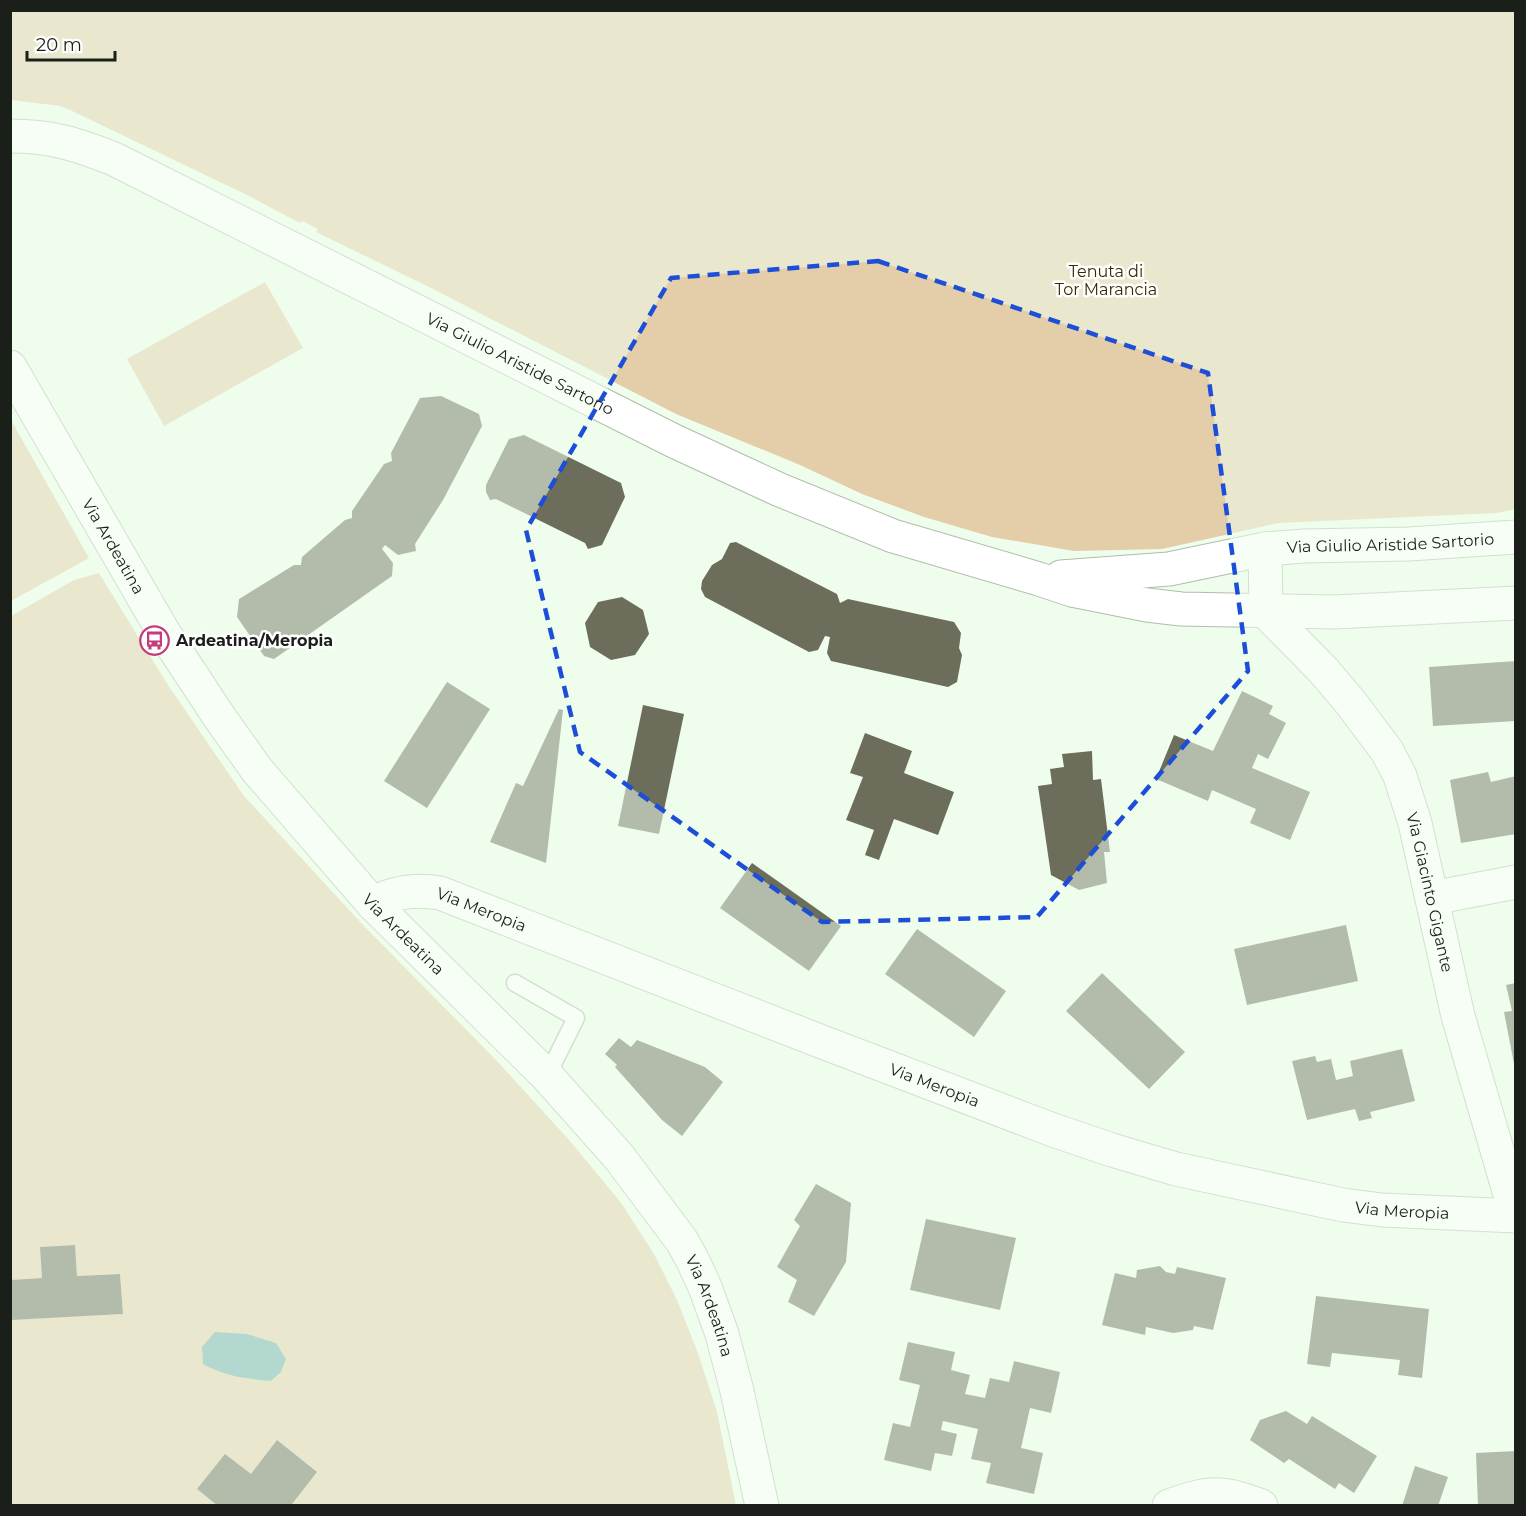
<svg xmlns="http://www.w3.org/2000/svg" width="1526" height="1516" viewBox="0 0 1526 1516" font-family="Montserrat,sans-serif">
<style>
.green{fill:#e3cea9}
.water{fill:#6bacad}
.building{fill:#6c6d5a}
.lines{fill:none;stroke-linecap:round;stroke-linejoin:round}
.service-casing{stroke:#b0bdac;stroke-width:19}
.minor-casing{stroke:#b0bdac;stroke-width:35}
.tertiary-casing{stroke:#b0bdac;stroke-width:35}
.secondary-casing{stroke:#b0bdac;stroke-width:35}
.service{stroke:#fff;stroke-width:16}
.minor{stroke:#fff;stroke-width:33}
.tertiary{stroke:#fff;stroke-width:33}
.secondary{stroke:#fff;stroke-width:33}
.marked{fill:none;stroke:#1d4ed8;stroke-width:4.5;stroke-dasharray:12 8;stroke-linejoin:round}
.labels{text-anchor:middle;stroke-width:5;stroke-linejoin:round;paint-order:stroke}
.park-label{font-size:16px;fill:#3a2802;stroke:#fff}
.street-label{font-size:16px;fill:#1a1f19;stroke:#fff}
.poi-label{font-size:16px;font-weight:bold;fill:#1a1f19;stroke:#fff;text-anchor:start}
</style>
<rect width="100%" height="100%" fill="#effeec"/>
<!-- green -->
<g class="green">
<polygon points="11,10 1515,11 1515,509 1497,513 1279,523 1162,549 1074,551 992,537 924,517 862,494 800,465 676,414 429,287 316,232 318,229 302,221 300,223 247,195 70,110 60,106 11,100"/>
<polygon points="265,282 303,348 164,426 127,359"/>
<polygon points="11,420 89,558 11,601 10,601"/>
<polygon points="99,573 168,685 244,796 363,925 498,1062 570,1141 622,1204 654,1254 677,1300 698,1353 717,1412 736,1505 11,1505 10,1295 12,1320 123,1314 120,1274 77,1276 75,1245 41,1247 42,1278 10,1280 11,616 74,580"/>
</g>
<!-- water -->
<path class="water" d="M215 1332 247 1334 276 1343 286 1359 281 1372 271 1381C247 1379 224 1376 203 1364L202 1347Z"/>
<!-- building -->
<g class="building">
<polygon points="441,396 479,414 482,426 443,500 415,544 416,551 398,555 385,545 382,549 393,563 392,576 274,659 264,656 237,617 239,599 294,565 301,565 302,557 345,520 352,518 352,511 384,464 392,461 391,453 420,398"/>
<polygon points="524,435 621,483 625,497 602,545 588,549 585,543 496,499 490,500 486,492 486,485 509,439"/>
<polygon points="736,542 837,594 840,603 848,599 954,622 961,633 959,648 962,655 957,682 948,687 831,661 827,653 830,637 825,636 818,650 809,652 705,597 701,589 702,581 712,565 722,559 730,543"/>
<polygon points="622,597 643,610 649,634 635,655 611,660 590,647 585,623 598,602"/>
<polygon points="1516,661 1516,721 1433,726 1429,667"/>
<polygon points="447,682 490,709 427,808 384,781"/>
<polygon points="1242,691 1273,706 1269,714 1286,723 1268,759 1258,754 1252,768 1310,792 1290,840 1250,823 1256,809 1212,790 1208,801 1156,779 1174,735 1213,751"/>
<polygon points="643,705 684,714 659,834 618,826"/>
<polygon points="559,709 563,710 546,863 490,842 516,783 523,786"/>
<polygon points="865,733 912,751 904,773 954,792 938,835 894,819 879,860 865,855 874,830 846,820 863,777 850,773"/>
<polygon points="1092,751 1093,780 1101,779 1110,852 1104,852 1107,883 1079,890 1051,875 1038,786 1052,784 1050,769 1064,767 1062,754"/>
<polygon points="1488,772 1491,782 1516,776 1516,834 1461,843 1450,780"/>
<polygon points="752,863 841,926 809,971 720,908"/>
<polygon points="1346,925 1358,981 1247,1005 1234,949"/>
<polygon points="917,929 1006,991 974,1037 885,974"/>
<polygon points="1102,973 1185,1052 1149,1089 1066,1011"/>
<polygon points="1516,983 1516,1064 1514,1064 1504,1012 1512,1011 1506,985"/>
<polygon points="619,1038 631,1047 637,1040 705,1067 723,1082 682,1136 662,1120 615,1067 617,1065 605,1054"/>
<polygon points="1402,1049 1415,1101 1370,1112 1372,1118 1359,1121 1355,1109 1307,1120 1292,1061 1315,1056 1317,1062 1331,1059 1336,1080 1353,1076 1350,1061"/>
<polygon points="816,1184 851,1203 846,1262 814,1316 788,1302 797,1280 777,1267 800,1226 794,1220"/>
<polygon points="926,1219 1016,1238 1000,1310 910,1290"/>
<polygon points="75,1245 77,1276 120,1274 123,1314 12,1320 10,1280 42,1278 40,1247"/>
<polygon points="1160,1266 1166,1272 1175,1274 1177,1267 1226,1278 1213,1330 1194,1326 1193,1330 1173,1333 1146,1327 1145,1335 1102,1325 1115,1273 1136,1278 1137,1270"/>
<polygon points="1316,1296 1429,1309 1422,1378 1398,1375 1400,1360 1332,1353 1330,1367 1307,1364"/>
<polygon points="908,1342 955,1352 951,1370 970,1375 965,1394 985,1398 990,1378 1009,1382 1014,1361 1060,1372 1051,1413 1030,1408 1021,1448 1043,1453 1034,1494 986,1483 991,1463 971,1459 978,1429 943,1421 941,1430 957,1434 952,1456 935,1453 931,1471 884,1460 893,1423 910,1427 920,1385 899,1380"/>
<polygon points="1286,1411 1307,1424 1312,1416 1377,1456 1354,1493 1339,1483 1335,1489 1289,1459 1284,1463 1250,1440 1260,1420"/>
<polygon points="277,1440 317,1472 292,1504 294,1506 218,1506 197,1489 225,1454 251,1474"/>
<polygon points="1516,1451 1516,1506 1478,1506 1476,1453"/>
<polygon points="1415,1466 1448,1477 1438,1506 1402,1506"/>
</g>
<g class="lines">
<defs>
<polyline id="service" points="515,983 576,1018 547,1076"/>
<g id="minor">
<path id="s1" d="M1265 549 1266 612 1323 670 1351 703 1387 751 1400 776 1415 823 1458 1016 1516 1215"/>
<polyline points="1432,898 1516,882"/>
<path id="s2" d="M373 904C395 891 416 889 440 893L825 1043 1053 1130 1112 1150 1176 1169 1343 1205 1382 1210 1516 1216"/>
<path d="M1169 1506C1208 1492 1222 1490 1261 1506"/>
</g>
<g id="tertiary">
<path id="s3" d="M10 136C51 136 76 144 114 159L674 441 780 490 893 536 1039 579 1072 590 1147 605 1181 609 1334 612 1516 603"/>
<path id="s4" d="M1061 577 1169 569 1265 549 1304 546 1409 544 1516 537"/>
</g>
<g id="secondary">
<path id="s5" d="M10 367 164 633 220 718 257 770 373 904 547 1076 619 1157 682 1241 692 1259 705 1287 722 1334 737 1391 762 1506"/>
</g>
</defs>
<!-- service casing -->
<use href="#service" class="service-casing"/>
<!-- minor casing -->
<use href="#minor" class="minor-casing"/>
<!-- tertiary casing -->
<use href="#tertiary" class="tertiary-casing"/>
<!-- secondary casing -->
<use href="#secondary" class="secondary-casing"/>
<!-- service -->
<use href="#service" class="service"/>
<!-- minor -->
<use href="#minor" class="minor"/>
<!-- tertiary -->
<use href="#tertiary" class="tertiary"/>
<!-- secondary -->
<use href="#secondary" class="secondary"/>
</g>
<!-- marked area -->
<path d="M0 0H1526V1516H0ZM878 261 1208 373 1248 671 1037 917 822 922 580 752 526 530 671 278Z" fill="#effeec" fill-opacity=".55" fill-rule="evenodd"/>
<path class="marked" d="M878 261 1208 373 1248 671 1037 917 822 922 580 752 526 530 671 278Z"/>
<!-- icons -->
<defs>
<symbol id="bus-ring" viewBox="-11 -11 22 22"><circle r="9.5" fill="#fff" stroke="#c43c79" stroke-width="1.5"/><path d="M-5-6H5V4H4V6H2V4H-2V6H-4V4H-5ZM-3.5-4V0h7V-4ZM-3.5 1.2v1.5H-2V1.2ZM2 1.2v1.5H3.5V1.2Z" fill="#c43c79"/></symbol>
</defs>
<g fill-rule="evenodd">
<use href="#bus-ring" x="138" y="624" width="33" height="33"/>
</g>
<g class="labels">
<!-- park labels -->
<g class="park-label">
<text x="1106" y="277">Tenuta di<tspan x="1106" dy="18">Tor Marancia</tspan></text>
</g>
<!-- street labels -->
<g class="street-label">
<text dy="6" stroke="none"><textPath href="#s3" startOffset="562">Via Giulio Aristide Sartorio</textPath></text>
<text dy="6" stroke="none"><textPath href="#s4" startOffset="332">Via Giulio Aristide Sartorio</textPath></text>
<text dy="6" stroke="none"><textPath href="#s5" startOffset="207">Via Ardeatina</textPath></text>
<text dy="6" stroke="none"><textPath href="#s1" startOffset="396">Via Giacinto Gigante</textPath></text>
<text dy="6" stroke="none"><textPath href="#s2" startOffset="114">Via Meropia</textPath></text>
<text dy="6" stroke="none"><textPath href="#s5" startOffset="693">Via Ardeatina</textPath></text>
<text dy="6" stroke="none"><textPath href="#s2" startOffset="600">Via Meropia</textPath></text>
<text dy="6" stroke="none"><textPath href="#s2" startOffset="1086">Via Meropia</textPath></text>
<text dy="6" stroke="none"><textPath href="#s5" startOffset="1179">Via Ardeatina</textPath></text>
</g>
<!-- poi labels -->
<g class="poi-label">
<text x="176" y="646">Ardeatina/Meropia</text>
</g>
</g>
<!-- border -->
<rect width="1526" height="1516" fill="none" stroke="#1a1f19" stroke-width="24"/>
<!-- scale -->
<path d="M27 51v9h88v-9" fill="none" stroke="#1a1f19" stroke-width="3"/>
<text x="36" y="51" font-size="18" fill="#1a1f19" stroke="#ffffff" stroke-width="4.5" paint-order="stroke">20 m</text>
</svg>
